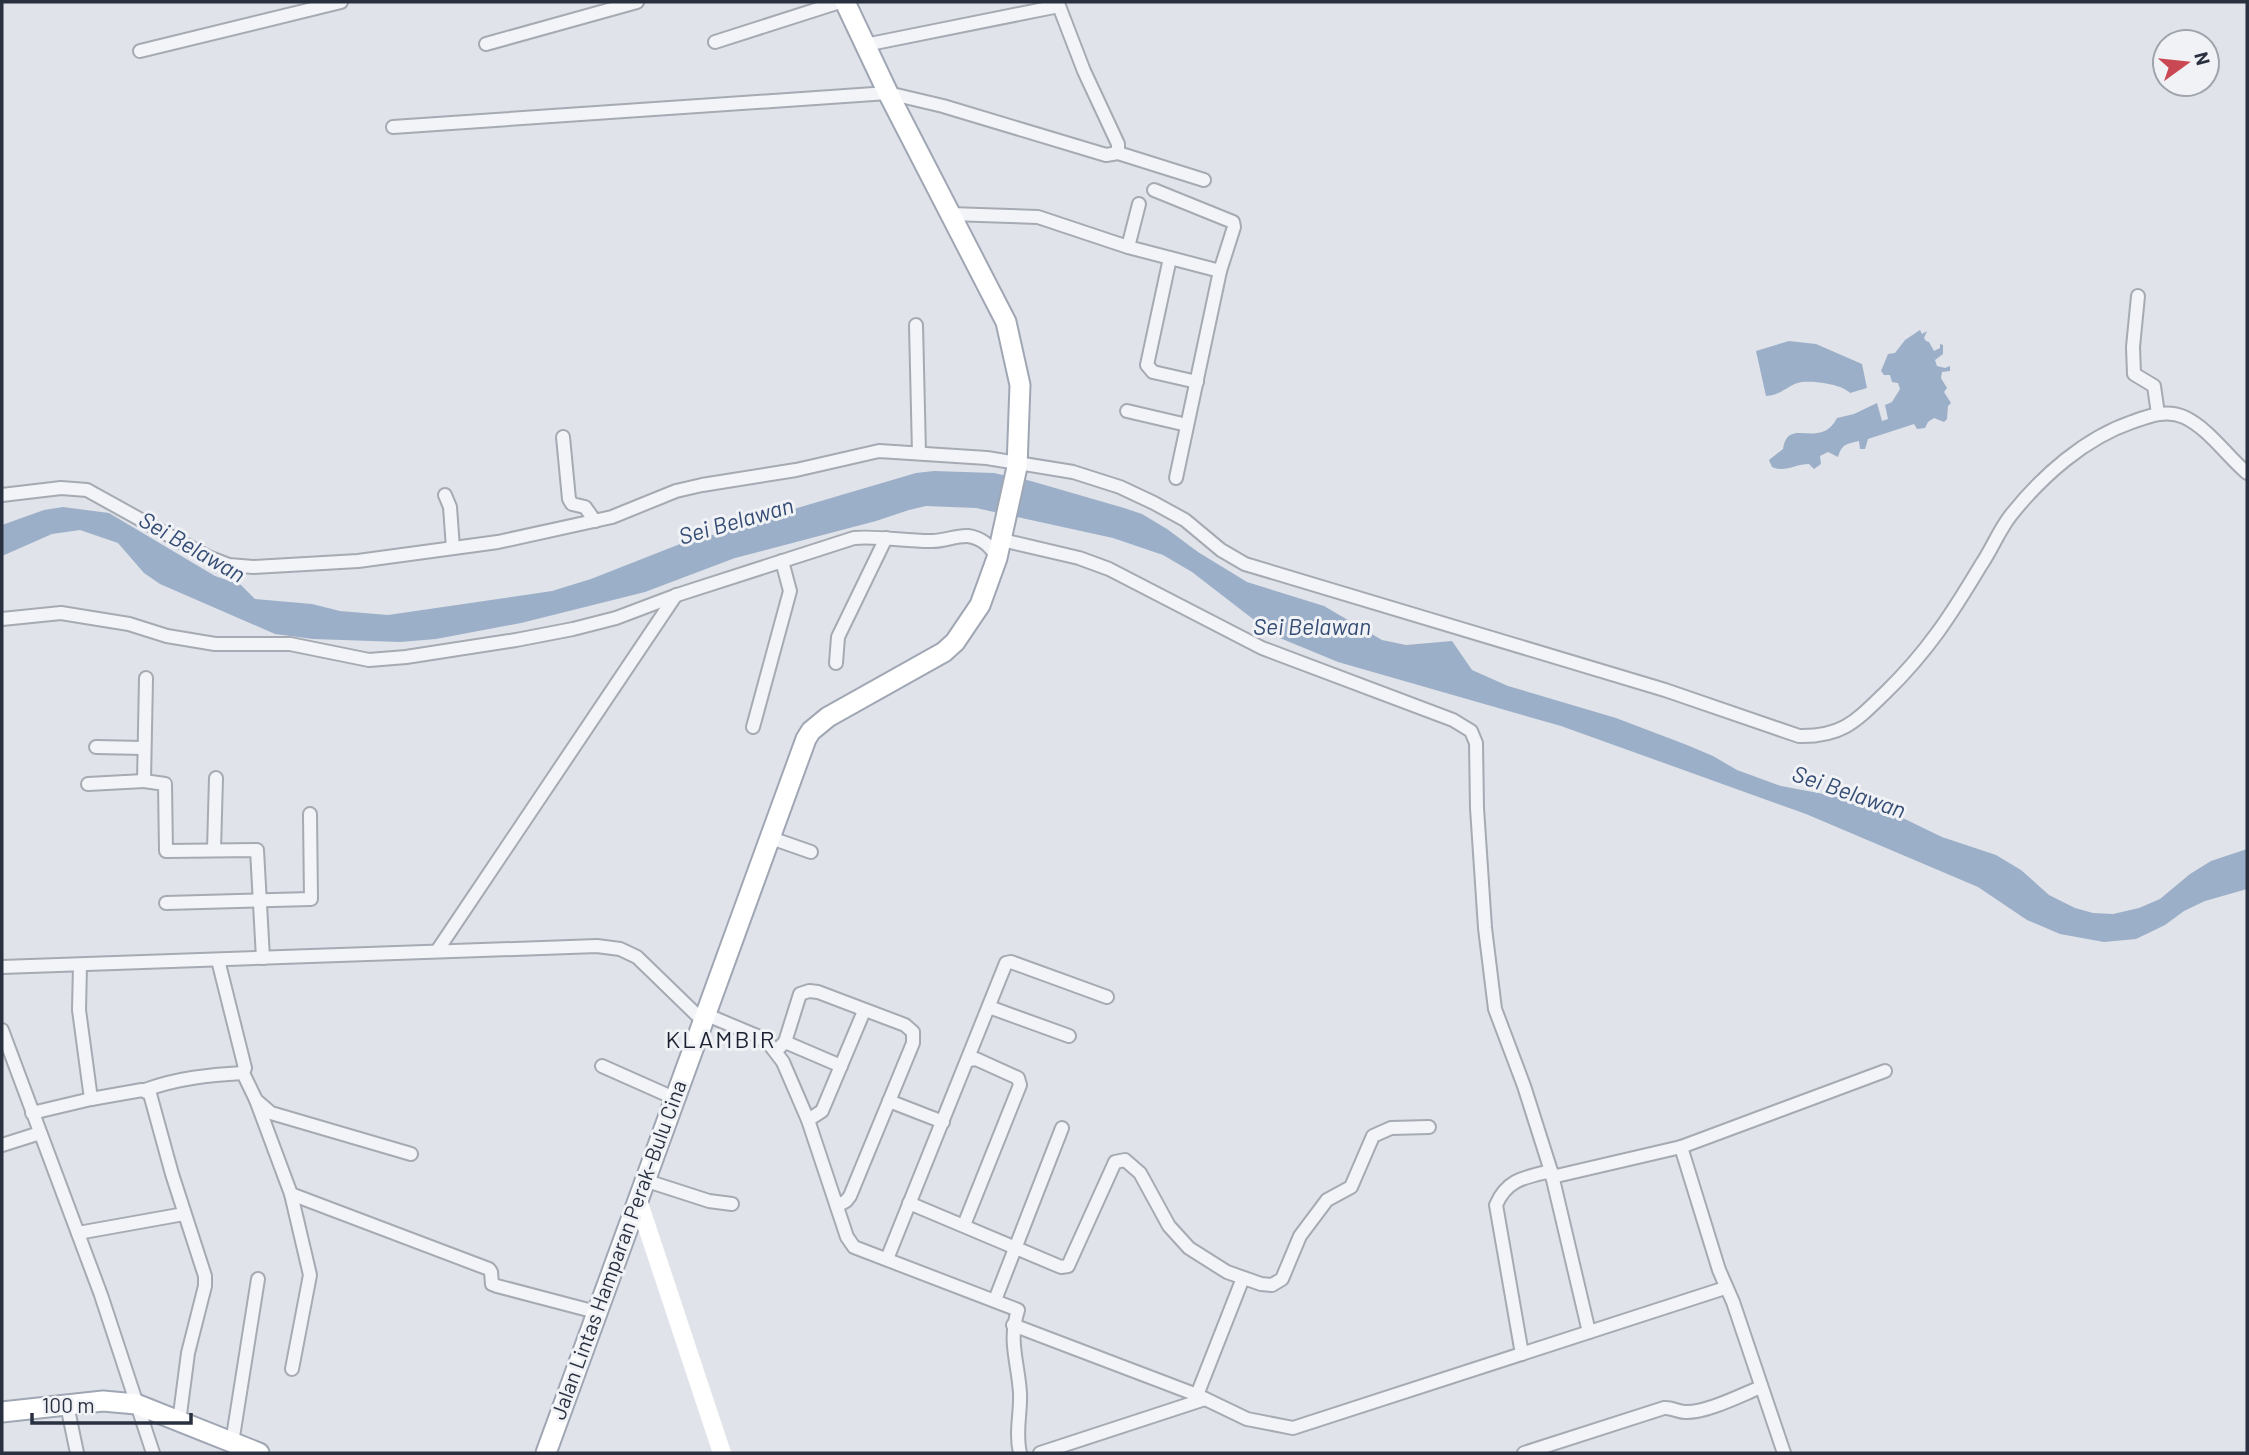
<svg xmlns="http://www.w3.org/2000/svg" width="2249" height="1455" viewBox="0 0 2249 1455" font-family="Barlow,sans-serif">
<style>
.water{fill:#9cafc8}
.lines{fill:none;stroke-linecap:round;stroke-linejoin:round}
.street-casing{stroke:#a5aab3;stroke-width:16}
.primary-casing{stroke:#a0a7b4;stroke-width:23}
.street{stroke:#f3f4f7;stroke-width:12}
.secondary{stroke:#fff;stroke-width:18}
.primary{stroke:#fff;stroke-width:19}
.labels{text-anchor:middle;stroke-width:6;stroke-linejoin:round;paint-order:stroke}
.street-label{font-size:21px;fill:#293040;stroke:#f0f2f6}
.water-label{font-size:23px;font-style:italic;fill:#344c73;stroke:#f0f2f6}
.quarter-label{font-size:24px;letter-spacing:2px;fill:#1b2131;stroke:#f0f2f6}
</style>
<rect width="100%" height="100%" fill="#e0e3e9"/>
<!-- water -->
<g class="water">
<path d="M1920 330 1922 334 1927 331 1924 338 1926 341 1929 342 1934 351 1940 348V344L1943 345V354L1935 360 1937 366 1945 368 1950 366V371L1942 372 1941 378 1947 388 1944 392 1951 403 1948 406 1947 419 1944 422 1934 418 1928 422 1925 428 1917 429 1914 424 1868 439 1865 449H1860L1859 441C1846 444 1842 444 1838 457L1828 452 1820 456 1821 464 1814 469 1809 464C1795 464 1785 473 1772 467L1769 460 1783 449C1788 415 1820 451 1837 418L1854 414 1877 403 1882 421 1888 419 1885 405 1892 402 1900 389 1898 383 1892 382 1890 375H1884L1881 371 1888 354 1895 353 1905 340Z"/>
<path d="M1789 341 1816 344 1862 364 1867 388 1850 393C1841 384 1815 381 1802 382 1788 384 1783 395 1766 396L1756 351Z"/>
<polygon points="934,471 994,473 1031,481 1124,508 1142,514 1167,529 1198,552 1247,582 1324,606 1382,640 1406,645 1452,641 1472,670 1508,686 1616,718 1687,745 1713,756 1737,770 1781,786 1845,798 1882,808 1942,837 1996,855 2021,870 2049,895 2075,908 2093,913 2113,914 2139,908 2160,899 2190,874 2211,861 2247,849 2247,889 2205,901 2184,911 2165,925 2136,939 2104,942 2060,934 2027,920 1978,887 1806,814 1561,726 1338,662 1275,636 1192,572 1163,555 1113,538 976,508 926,506 909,510 876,521 735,558 645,592 521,623 436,639 400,642 313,639 275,634 160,584 144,573 118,543 80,530 52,534 2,556 2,525 44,510 63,507 109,513 215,576 241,585 255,599 312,604 340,611 388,615 552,591 591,579 680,544 745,526 787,511 916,473"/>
</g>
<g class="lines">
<defs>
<g id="street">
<polyline points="715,42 840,2"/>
<polyline points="486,44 637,2"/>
<polyline points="865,45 1059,6 1084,71 1118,144 1118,153"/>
<polyline points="140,51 341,2"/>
<polyline points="393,127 888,93 943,106 1106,155 1118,153 1204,180"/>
<polyline points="950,214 1038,217 1128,247 1220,271 1234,227 1233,222 1154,190"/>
<polyline points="1128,247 1139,204"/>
<polyline points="1170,258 1147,365 1153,372 1197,382"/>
<polyline points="2138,296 2133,347 2134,374 2154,386 2158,414"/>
<polyline points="916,325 919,453"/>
<polyline points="1127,411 1187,425"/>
<polyline points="563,437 569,499 572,504 585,507 595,521"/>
<polyline points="1176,478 1220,271"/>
<path d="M2 495 61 488 87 490 208 557 229 565 253 567 358 561 498 542 612 517 676 491 702 485 796 470 879 451 987 458 1073 472 1120 487 1154 503 1185 520 1221 550 1245 564 1665 690 1799 736C1843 737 1857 720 1886 692 1928 651 1951 615 1981 565 1992 549 1999 530 2011 515 2042 476 2085 438 2132 422 2149 416 2166 409 2184 417 2208 428 2227 456 2247 473"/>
<polyline points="445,495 450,507 453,548"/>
<polyline points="1002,540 1079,558 1109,569 1262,648 1453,720 1471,731 1476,743 1477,808 1485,928 1495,1009 1524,1086 1551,1171 1589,1332"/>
<path d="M2 619 61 613 129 624 167 636 215 644H290L369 660 406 657 516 640 573 629 616 618 677 595 854 538C879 536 904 541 930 541 943 542 956 535 968 536 982 538 991 546 997 558"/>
<polyline points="836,663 838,637 886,538"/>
<polyline points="146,678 144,781 165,784 166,851 257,850 263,958"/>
<polyline points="753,727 790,591 782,561"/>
<polyline points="96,747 144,748"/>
<polyline points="88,784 144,781"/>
<polyline points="771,838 811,852"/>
<polyline points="214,850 216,778"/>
<polyline points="166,903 311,899 310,814"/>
<polyline points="437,951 676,595"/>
<polyline points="218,960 245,1068 243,1073 256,1100 271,1113 411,1154"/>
<polyline points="80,965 79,1010 91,1099 142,1090 150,1094 172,1174 205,1276 205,1286 188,1353 179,1422"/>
<polyline points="2,967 597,946 620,949 637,957 704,1022"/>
<polyline points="989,1007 1069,1036"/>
<path d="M707 1015 757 1036 770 1045 783 1062 808 1120 847 1237 854 1247 1018 1310C1008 1342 1018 1361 1020 1393 1021 1413 1015 1432 1020 1453"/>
<polyline points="2,1030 101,1295 153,1453"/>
<polyline points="785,1042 841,1066"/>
<polyline points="776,1051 785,1042 800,994 809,991 818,992 905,1025 913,1032 913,1043 850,1196 846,1201 837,1206"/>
<polyline points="602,1066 674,1098"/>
<path d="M145 1090C178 1078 209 1075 243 1073"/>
<polyline points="256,1100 291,1194 489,1269 491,1272 492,1284 497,1286 596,1312"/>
<polyline points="889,1101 943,1122"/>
<polyline points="32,1113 91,1099"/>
<polyline points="808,1120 822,1111 864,1011"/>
<polyline points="2,1145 40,1133"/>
<polyline points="1681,1147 1719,1270 1733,1302 1784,1453"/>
<polyline points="1552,1177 1681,1147 1885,1071"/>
<polyline points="644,1180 709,1201 732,1204"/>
<polyline points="291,1194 310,1275 292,1369"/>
<polyline points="909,1203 1061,1267 1068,1266 1115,1162 1125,1160 1140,1173 1169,1226 1189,1248 1227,1272 1261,1284 1272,1285 1282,1279 1300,1236 1327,1200 1351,1187 1373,1136 1391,1128 1429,1127"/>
<polyline points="964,1225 1020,1085 1018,1078 976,1059 969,1060"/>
<polyline points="78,1233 184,1214"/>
<polyline points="887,1259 1006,963 1011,962 1107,997"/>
<polyline points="995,1300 1062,1128"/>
<polyline points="1013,1325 1197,1395 1247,1419 1293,1428 1725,1288"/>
<path d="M1522 1354 1496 1205C1507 1179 1526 1177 1551 1171"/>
<polyline points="1197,1395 1243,1278"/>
<polyline points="67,1405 77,1453"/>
<polyline points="232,1443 258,1279"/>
<polyline points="1040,1453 1205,1399"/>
<path d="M1524 1453 1664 1408C1672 1407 1677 1412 1685 1412 1706 1413 1741 1395 1761 1387"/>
</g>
<g id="primary">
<polyline points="2,1412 103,1401 136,1404 259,1453"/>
<polyline points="546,1453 806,739 811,731 828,717 944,652 955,642 980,605 997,558 1017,467 1020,385 1006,322 888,93 845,2"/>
</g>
</defs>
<!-- street casing -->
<use href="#street" class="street-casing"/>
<!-- primary casing -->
<use href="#primary" class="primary-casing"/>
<!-- street -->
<use href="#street" class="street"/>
<!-- secondary -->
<polyline class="secondary" points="638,1200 722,1453"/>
<!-- primary -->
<use href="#primary" class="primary"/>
</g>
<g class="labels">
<!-- street labels -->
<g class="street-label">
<text transform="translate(619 1250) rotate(-70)" y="7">Jalan Lintas Hamparan Perak–Bulu Cina</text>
</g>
<!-- water labels -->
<g class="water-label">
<text transform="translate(736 521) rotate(-16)" y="8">Sei Belawan</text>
<text transform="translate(192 547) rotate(30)" y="8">Sei Belawan</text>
<text x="1312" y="635">Sei Belawan</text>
<text transform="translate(1849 792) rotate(19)" y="8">Sei Belawan</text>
</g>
<!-- quarter labels -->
<g class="quarter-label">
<text x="721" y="1048">KLAMBIR</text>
</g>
</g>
<!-- border -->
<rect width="2249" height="1455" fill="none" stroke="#293040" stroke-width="7"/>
<!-- north arrow -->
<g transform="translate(2186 63) rotate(75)"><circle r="33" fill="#f0f2f6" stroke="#a0a4ad" stroke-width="2"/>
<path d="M0-5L12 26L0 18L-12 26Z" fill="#ca4854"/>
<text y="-10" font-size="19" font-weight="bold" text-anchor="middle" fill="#293040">N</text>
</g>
<!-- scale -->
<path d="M32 1413v10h159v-10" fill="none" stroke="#293040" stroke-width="3.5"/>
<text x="42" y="1413" font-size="21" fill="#293040" stroke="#f0f2f6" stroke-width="5" paint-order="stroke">100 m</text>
</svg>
